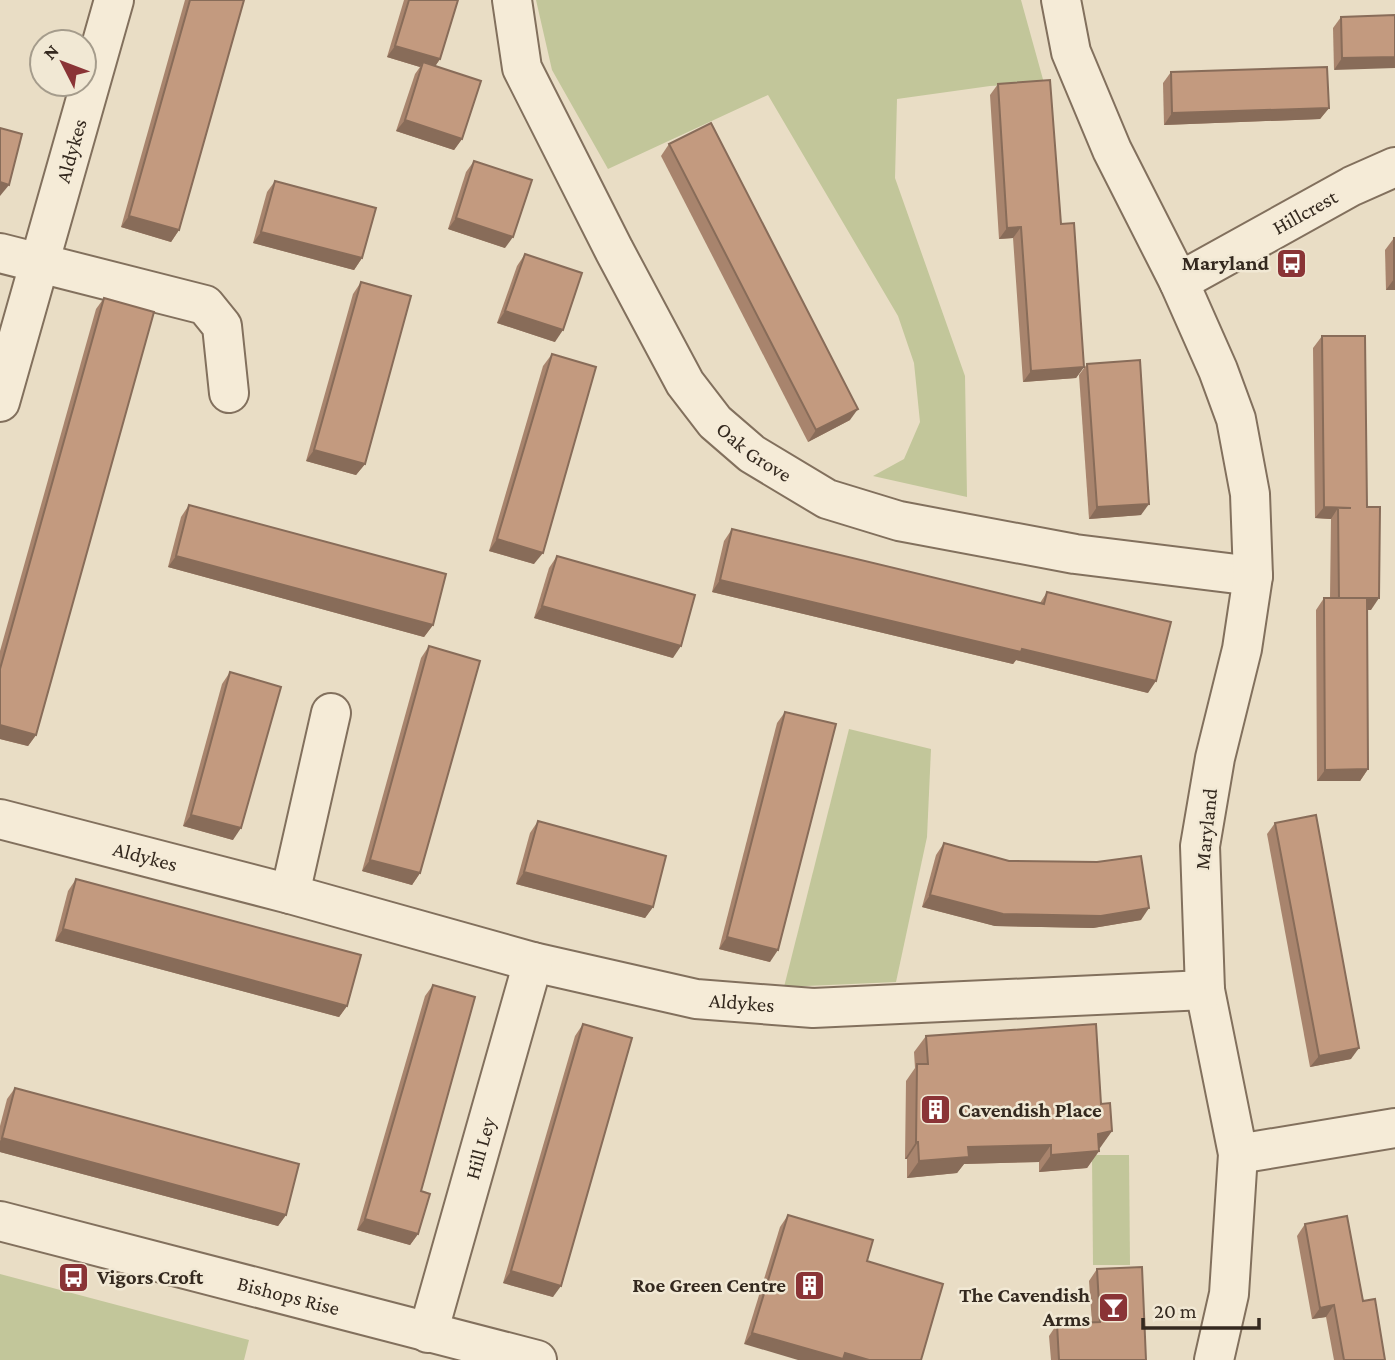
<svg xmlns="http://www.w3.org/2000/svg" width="1395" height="1360" viewBox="0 0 1395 1360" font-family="'Crimson Pro',serif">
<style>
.green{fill:#c2c69a}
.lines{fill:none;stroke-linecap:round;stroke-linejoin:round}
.minor-casing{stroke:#82705d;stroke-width:42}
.minor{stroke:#f5ebd7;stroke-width:38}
.wall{fill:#a8846d}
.shaded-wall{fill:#886c59}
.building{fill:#c39a7f;stroke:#886c59;stroke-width:2}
.labels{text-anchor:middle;stroke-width:5;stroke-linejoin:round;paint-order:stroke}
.street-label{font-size:21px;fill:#34291f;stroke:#f1e8d4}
.poi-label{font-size:21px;font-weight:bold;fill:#34291f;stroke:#f1e8d4;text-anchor:end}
</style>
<rect width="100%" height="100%" fill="#e9ddc5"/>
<!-- green -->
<g class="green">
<polygon points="536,0 1021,0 1044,83 990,86 897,99 895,178 965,376 967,497 873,476 904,459 920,422 914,363 898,316 768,95 608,169 552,70"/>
<polygon points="849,729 931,749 927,837 896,982 784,987"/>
<polygon points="1092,1155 1129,1155 1130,1265 1093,1265"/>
<polygon points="0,1274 249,1340 244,1360 0,1360"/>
</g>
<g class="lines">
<defs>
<g id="minor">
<path id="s1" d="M512 0 522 68 614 250 685 383 715 422 752 454 827 499 899 521 1075 554 1253 576"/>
<polyline points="1061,0 1071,52 1112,150 1179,282 1218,370 1236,419 1250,494 1253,576 1242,649 1215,758 1200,846 1205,990 1238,1154 1229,1294 1214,1360"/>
<polyline points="0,253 205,305 222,326 229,393"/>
<path id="s2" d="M1179 282 1352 186 1395 167"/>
<path id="s3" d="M0 402 114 0"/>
<path id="s4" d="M0 819 290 894 533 962 696 999 813 1008 1205 990"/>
<polyline points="290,894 331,713"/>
<polyline points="1238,1154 1395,1128"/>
<path id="s5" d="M0 1221 537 1360"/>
<path id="s6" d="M428 1333 533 962"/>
</g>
</defs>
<!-- minor casing -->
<use href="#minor" class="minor-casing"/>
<!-- minor -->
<use href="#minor" class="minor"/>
</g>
<!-- wall -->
<g class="wall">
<polygon points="185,0 244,0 179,230 171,242 121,227"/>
<polygon points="404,0 458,0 440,59 435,66 462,139 454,150 396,131 415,74 420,67 387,57"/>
<polygon points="1395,15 1334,70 1333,28 1341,17"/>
<polygon points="1171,72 1329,108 1320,119 1164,125 1163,83"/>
<polygon points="998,84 1061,224 1084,367 1076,378 1023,382 1013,238 999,239 990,95"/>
<polygon points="669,144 850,420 808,442 661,156"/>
<polygon points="474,161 505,248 448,229 466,172"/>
<polygon points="275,181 362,258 354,270 253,243 267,192"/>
<polygon points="1394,238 1395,238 1395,290 1386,290 1385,250"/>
<polygon points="525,254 555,342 497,323 517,266"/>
<polygon points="361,282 365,464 356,475 306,461 353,294"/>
<polygon points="104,298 36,735 28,746 0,739 0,651 96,309"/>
<polygon points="1322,336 1367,507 1371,610 1367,610 1368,769 1360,781 1317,781 1316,610 1324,598 1330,598 1331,519 1315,518 1313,348"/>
<polygon points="552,354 534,564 489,551 543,366"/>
<polygon points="1087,364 1141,515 1089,519 1079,375"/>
<polygon points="189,505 433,625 424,637 168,567 181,517"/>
<polygon points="732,529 1040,603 1047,592 1148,693 1016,660 1013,664 712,592 724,541"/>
<polygon points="557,556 673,658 534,618 549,568"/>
<polygon points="429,646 420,873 412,885 362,871 421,658"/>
<polygon points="230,672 233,840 183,826 222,684"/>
<polygon points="785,712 770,962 719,949 777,723"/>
<polygon points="538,821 653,907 645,918 516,884 530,833"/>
<polygon points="1275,823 1351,1059 1310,1067 1267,834"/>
<polygon points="944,843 1141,920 1093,928 995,926 922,907 936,855"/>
<polygon points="76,879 347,1006 339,1017 55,941 68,891"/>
<polygon points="433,985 418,1234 410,1245 357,1230 425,996"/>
<polygon points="583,1024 553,1297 503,1283 575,1036"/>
<polygon points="926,1036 1101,1104 1112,1131 1099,1148 1099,1151 1087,1168 1039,1172 1039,1162 964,1164 957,1173 907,1178 907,1159 905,1159 906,1081 915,1068 914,1052"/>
<polygon points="15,1088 286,1215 278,1226 0,1152 0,1126 7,1099"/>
<polygon points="788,1215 867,1261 744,1344 780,1227"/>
<polygon points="1305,1224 1363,1301 1385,1360 1334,1360 1326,1317 1312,1319 1297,1236"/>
<polygon points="1097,1269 1146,1360 1051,1360 1049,1336 1057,1324 1092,1323 1089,1281"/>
</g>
<!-- shaded-wall -->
<g class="shaded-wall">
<polygon points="395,46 440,59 432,71 423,62 420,67 387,57"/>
<polygon points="1395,57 1395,68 1334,70 1342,58"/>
<polygon points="1329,108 1320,119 1164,125 1172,113"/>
<polygon points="405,120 462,139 454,150 396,131"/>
<polygon points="0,182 9,185 0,196"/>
<polygon points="129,216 179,230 171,242 121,227"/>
<polygon points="456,218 513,237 505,248 448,229"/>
<polygon points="1021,227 1013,238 999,239 1007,228"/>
<polygon points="261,232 362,258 354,270 253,243"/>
<polygon points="1394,279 1395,279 1395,290 1386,290"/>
<polygon points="505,311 563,330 555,342 497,323"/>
<polygon points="1084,367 1076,378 1023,382 1031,371"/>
<polygon points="858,409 850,420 808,442 816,430"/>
<polygon points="314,450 365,464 356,475 306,461"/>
<polygon points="1149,504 1141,515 1089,519 1097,507"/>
<polygon points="1324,507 1351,508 1338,508 1331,519 1315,518"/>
<polygon points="497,539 543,553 534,564 489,551"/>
<polygon points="176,556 433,625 424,637 168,567"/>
<polygon points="720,580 1022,649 1156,681 1148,693 1016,660 1013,664 712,592"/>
<polygon points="1367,598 1379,598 1371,610 1359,610"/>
<polygon points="542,606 681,646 673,658 534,618"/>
<polygon points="0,725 36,735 28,746 0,739"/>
<polygon points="1368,769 1360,781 1317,781 1325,770"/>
<polygon points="191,815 241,828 233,840 183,826"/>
<polygon points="370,860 420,873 412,885 362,871"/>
<polygon points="524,872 653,907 645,918 516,884"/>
<polygon points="930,895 1149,908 1141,920 1093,928 995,926 922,907"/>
<polygon points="63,929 347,1006 339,1017 55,941"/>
<polygon points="727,937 778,950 770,962 719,949"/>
<polygon points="1359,1048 1351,1059 1310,1067 1319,1056"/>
<polygon points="1112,1131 1100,1148 1086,1151 1098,1134"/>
<polygon points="2,1138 286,1215 278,1226 0,1152 0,1141"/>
<polygon points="916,1142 918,1142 907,1159 905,1159"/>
<polygon points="1051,1145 1039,1162 964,1164 957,1173 907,1178 919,1161 968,1147"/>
<polygon points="1099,1151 1087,1168 1039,1172 1051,1155"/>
<polygon points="365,1219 418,1234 410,1245 357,1230"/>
<polygon points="511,1271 561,1286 553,1297 503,1283"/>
<polygon points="1334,1305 1326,1317 1312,1319 1320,1308"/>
<polygon points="752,1333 845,1353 869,1360 798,1360 744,1344"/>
</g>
<!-- building -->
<g class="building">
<polygon points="190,0 244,0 179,230 129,216"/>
<polygon points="409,0 458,0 440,59 395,46"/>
<polygon points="1395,15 1395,57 1342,58 1341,17"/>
<polygon points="423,62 481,81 462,139 405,120"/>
<polygon points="1327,67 1329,108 1172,113 1171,72"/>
<polygon points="1050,80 1061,224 1074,223 1084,367 1031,371 1021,227 1007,228 998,84"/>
<polygon points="711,123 858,409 816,430 669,144"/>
<polygon points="0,128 22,134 9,185 0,182"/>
<polygon points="474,161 532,180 513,237 456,218"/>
<polygon points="275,181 376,208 362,258 261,232"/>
<rect x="1394" y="238" width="1" height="41"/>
<polygon points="525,254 582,273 563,330 505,311"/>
<polygon points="361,282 411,296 365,464 314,450"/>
<polygon points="104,298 154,312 36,735 0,725 0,669"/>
<polygon points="1322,336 1365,336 1367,507 1380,507 1379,598 1367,598 1368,769 1325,770 1324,598 1366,598 1339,598 1338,508 1351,508 1324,507"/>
<polygon points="552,354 596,367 543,553 497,539"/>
<polygon points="1140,360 1149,504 1097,507 1087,364"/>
<polygon points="189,505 446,574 433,625 176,556"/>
<polygon points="732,529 1044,604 1047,592 1171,622 1156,681 1022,649 1021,652 720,580"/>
<polygon points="557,556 695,595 681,646 542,606"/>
<polygon points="429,646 480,661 420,873 370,860"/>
<polygon points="230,672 281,687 241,828 191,815"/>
<polygon points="785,712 836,724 778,950 727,937"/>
<polygon points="1316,815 1359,1048 1319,1056 1275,823"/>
<polygon points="538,821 666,856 653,907 524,872"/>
<polygon points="944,843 1009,861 1097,862 1141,856 1149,908 1101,916 1003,914 930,895"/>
<polygon points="76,879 361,955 347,1006 63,929"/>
<polygon points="433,985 475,997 421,1191 430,1194 418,1234 365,1219"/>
<polygon points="583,1024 632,1038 561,1286 511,1271"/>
<polygon points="1096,1024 1101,1104 1110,1103 1112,1131 1098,1134 1099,1151 1051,1155 1051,1145 968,1147 969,1157 919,1161 918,1142 916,1142 917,1064 928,1064 926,1036"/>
<polygon points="15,1088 299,1164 286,1215 2,1138"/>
<polygon points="788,1215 873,1240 867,1261 943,1284 921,1360 869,1360 845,1353 843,1359 752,1333"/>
<polygon points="1347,1216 1363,1301 1375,1299 1385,1360 1344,1360 1334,1305 1320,1308 1305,1224"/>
<polygon points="1142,1267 1146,1360 1059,1360 1057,1324 1100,1322 1097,1269"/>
</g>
<!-- icons -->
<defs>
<symbol id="bus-square" viewBox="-11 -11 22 22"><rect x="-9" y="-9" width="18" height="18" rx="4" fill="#8a3436" stroke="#f1e8d4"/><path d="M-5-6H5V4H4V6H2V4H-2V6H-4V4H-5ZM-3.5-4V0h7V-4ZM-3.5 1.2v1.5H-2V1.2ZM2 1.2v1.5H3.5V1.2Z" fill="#fff"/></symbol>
<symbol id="building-square" viewBox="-11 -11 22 22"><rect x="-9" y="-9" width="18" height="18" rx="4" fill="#8a3436" stroke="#f1e8d4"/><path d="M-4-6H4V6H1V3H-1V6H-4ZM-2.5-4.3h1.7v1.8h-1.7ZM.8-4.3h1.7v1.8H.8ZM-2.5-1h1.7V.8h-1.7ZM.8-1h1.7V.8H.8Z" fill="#fff"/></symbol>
<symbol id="bar-square" viewBox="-11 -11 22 22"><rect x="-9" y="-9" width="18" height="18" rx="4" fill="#8a3436" stroke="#f1e8d4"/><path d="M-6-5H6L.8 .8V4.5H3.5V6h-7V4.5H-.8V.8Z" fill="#fff"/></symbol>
</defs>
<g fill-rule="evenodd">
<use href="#bus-square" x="1274" y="246" width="35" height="35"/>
<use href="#building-square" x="918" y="1092" width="35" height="35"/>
<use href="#bus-square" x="56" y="1260" width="35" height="35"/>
<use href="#building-square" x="792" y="1268" width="35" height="35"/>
<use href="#bar-square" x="1096" y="1290" width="35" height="35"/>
</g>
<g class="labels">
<!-- street labels -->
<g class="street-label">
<text dy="7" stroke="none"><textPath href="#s3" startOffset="261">Aldykes</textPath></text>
<text dy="7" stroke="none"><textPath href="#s2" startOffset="144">Hillcrest</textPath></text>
<text dy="7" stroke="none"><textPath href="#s1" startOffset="522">Oak Grove</textPath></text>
<text transform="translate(1206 829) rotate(-84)" y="7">Maryland</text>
<text dy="7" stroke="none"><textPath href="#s4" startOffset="150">Aldykes</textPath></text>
<text dy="7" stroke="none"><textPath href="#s4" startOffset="765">Aldykes</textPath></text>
<text dy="7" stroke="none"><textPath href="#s6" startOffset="192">Hill Ley</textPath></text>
<text dy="7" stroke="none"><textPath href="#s5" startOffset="298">Bishops Rise</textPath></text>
</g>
<!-- poi labels -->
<g class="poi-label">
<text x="1269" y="270">Maryland</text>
<text x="958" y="1117" text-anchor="start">Cavendish Place</text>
<text x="97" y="1284" text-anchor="start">Vigors Croft</text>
<text x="786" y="1292">Roe Green Centre</text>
<text x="1090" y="1302">The Cavendish<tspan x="1090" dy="24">Arms</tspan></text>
</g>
</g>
<!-- north arrow -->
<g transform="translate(63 63) rotate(312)"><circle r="33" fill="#f1e8d4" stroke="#a59c8c" stroke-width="2"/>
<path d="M0-5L12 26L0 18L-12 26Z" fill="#8a3436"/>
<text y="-10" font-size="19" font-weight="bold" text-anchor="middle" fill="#34291f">N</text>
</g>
<!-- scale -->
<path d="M1143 1318v10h116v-10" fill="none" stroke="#34291f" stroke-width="3.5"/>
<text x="1154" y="1318" font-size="21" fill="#34291f" stroke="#f1e8d4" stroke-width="5" paint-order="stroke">20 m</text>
</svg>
